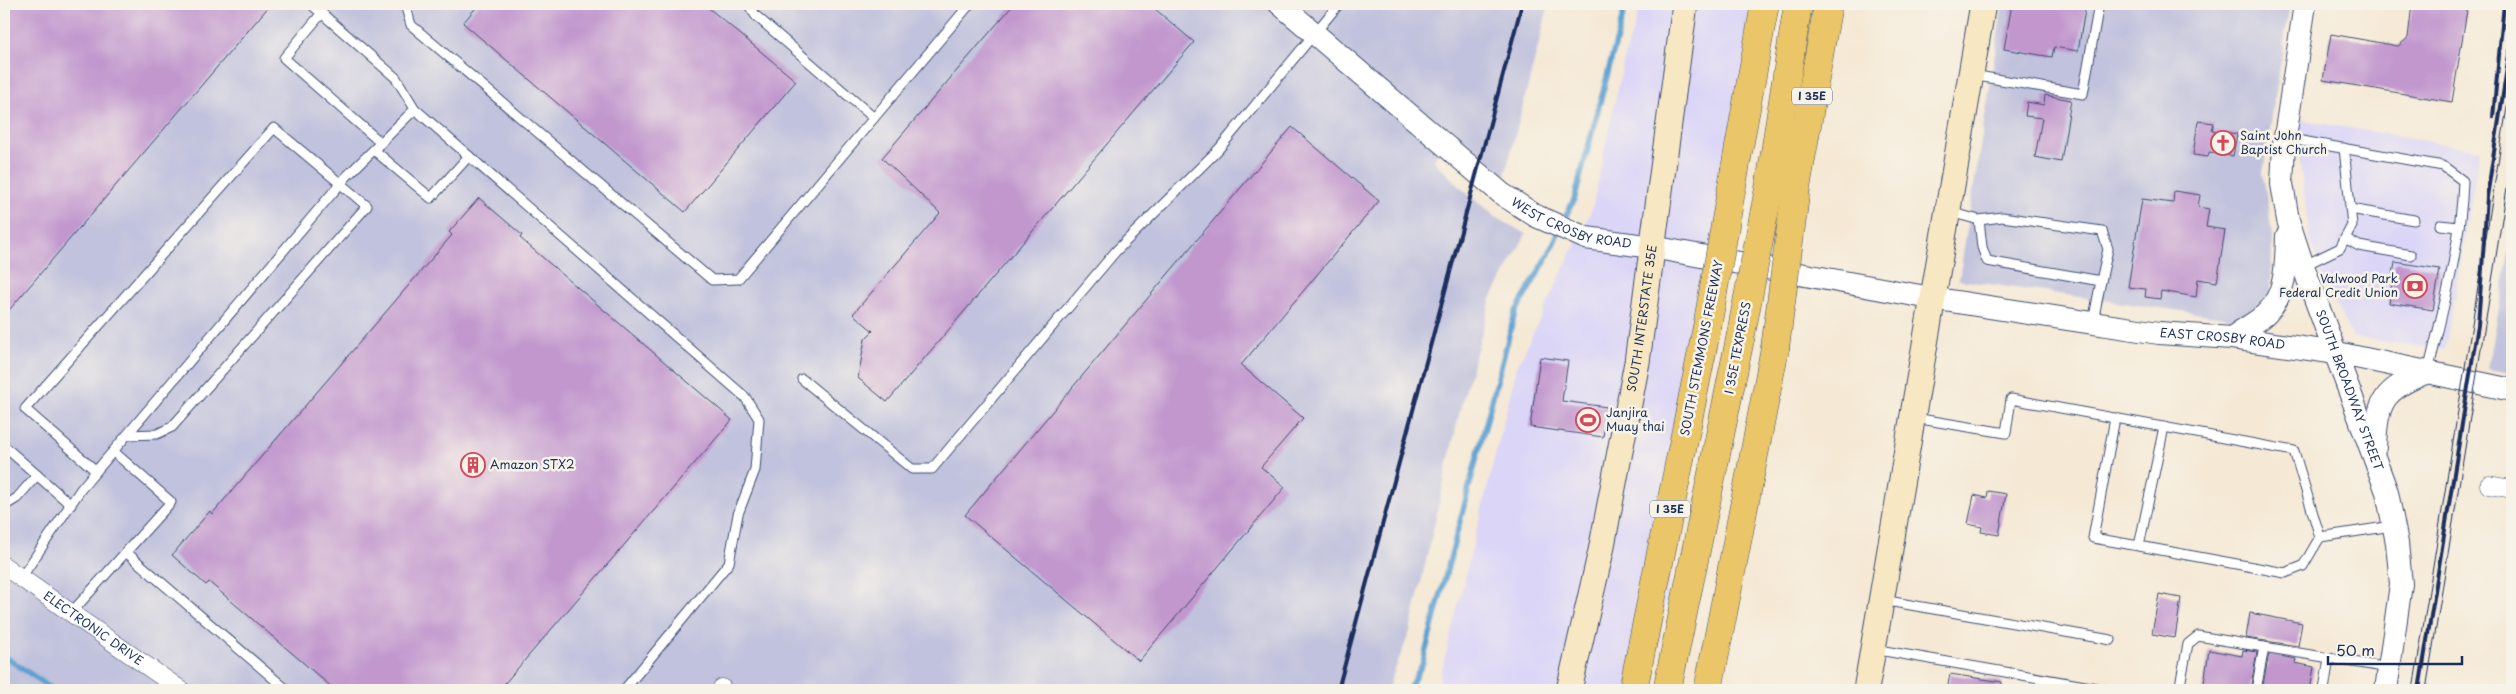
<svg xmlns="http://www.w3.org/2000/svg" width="2516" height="694" viewBox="0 0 2516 694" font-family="'Playpen Sans',sans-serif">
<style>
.built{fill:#dbd6f7}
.industrial{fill:#c1c2dd}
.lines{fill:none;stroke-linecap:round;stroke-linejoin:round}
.stream{stroke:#5da0d1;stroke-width:5.5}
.building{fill:#c197ce}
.service-casing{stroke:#3c4b70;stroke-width:11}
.minor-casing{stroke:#3c4b70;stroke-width:19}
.tertiary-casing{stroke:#3c4b70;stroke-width:24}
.secondary-casing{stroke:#3c4b70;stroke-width:27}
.motorway-casing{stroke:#3c4b70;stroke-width:29}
.path{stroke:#3c4b70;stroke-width:3;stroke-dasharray:1 4;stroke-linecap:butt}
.service{stroke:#fff;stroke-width:9}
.minor{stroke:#fff;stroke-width:18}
.tertiary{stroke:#fff;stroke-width:22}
.secondary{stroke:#f7e8c3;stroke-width:25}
.motorway{stroke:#eac669;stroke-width:28}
.tram{stroke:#1b2f5e;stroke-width:1}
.rail{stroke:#1b2f5e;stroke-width:4}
.motorway-bridge-casing{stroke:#3c4b70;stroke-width:29;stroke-linecap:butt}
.motorway-bridge{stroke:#eac669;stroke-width:28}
.labels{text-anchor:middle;stroke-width:5;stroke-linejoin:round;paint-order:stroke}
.shield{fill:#f7f3e8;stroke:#5d6a87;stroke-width:1}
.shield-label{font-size:11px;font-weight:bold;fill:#1b2f5e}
.poi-label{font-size:12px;fill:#1b2f5e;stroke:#f7f3e8;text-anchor:start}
.street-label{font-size:12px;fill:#1b2f5e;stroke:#f7f3e8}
</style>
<rect width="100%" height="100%" fill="#f7f3e8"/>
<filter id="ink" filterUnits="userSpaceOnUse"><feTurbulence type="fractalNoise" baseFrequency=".02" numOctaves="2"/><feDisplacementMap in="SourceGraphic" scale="10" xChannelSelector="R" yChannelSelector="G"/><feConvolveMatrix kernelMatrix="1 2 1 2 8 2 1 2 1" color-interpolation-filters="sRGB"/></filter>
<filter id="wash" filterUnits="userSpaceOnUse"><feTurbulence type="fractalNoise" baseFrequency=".0096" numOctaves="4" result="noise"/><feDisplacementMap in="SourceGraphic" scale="20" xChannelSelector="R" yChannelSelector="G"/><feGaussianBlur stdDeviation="1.12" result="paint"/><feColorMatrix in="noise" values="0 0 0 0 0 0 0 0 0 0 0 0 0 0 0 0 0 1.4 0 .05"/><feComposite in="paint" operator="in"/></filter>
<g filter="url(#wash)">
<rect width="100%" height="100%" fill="#f5e9d5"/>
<!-- built -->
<g class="built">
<polygon points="1641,4 1771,4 1650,690 1437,690 1517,367 1592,209 1625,55"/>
<polygon points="2297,119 2480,150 2445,350 2352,337 2323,278 2310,241 2300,163"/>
</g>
<!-- industrial -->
<g class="industrial">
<polygon points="4,4 1549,4 1505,175 1448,125 1434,161 1463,190 1497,218 1526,234 1491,299 1460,410 1410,631 1387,690 4,690"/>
<polygon points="2003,4 2290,4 2263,173 2272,235 2271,295 2238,319 1959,280"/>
<polygon points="2512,235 2512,373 2488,369"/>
</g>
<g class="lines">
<!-- stream -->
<g class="stream">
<polyline points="1563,222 1575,197 1626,4"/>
<polyline points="4,656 54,690"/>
<polyline points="1408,690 1422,665 1515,313 1548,256 1559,231"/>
</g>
</g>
<g id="blocks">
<!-- building -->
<g class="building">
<polygon points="4,4 271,4 4,316"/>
<polygon points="479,4 704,4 796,81 685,212 463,23"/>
<polygon points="1014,4 1149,4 1194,42 887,402 858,378 865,339 873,331 853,314 940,213 882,158"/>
<polygon points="2012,4 2086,4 2078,51 2054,47 2052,57 2004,49"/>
<polygon points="2412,4 2468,4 2452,102 2323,80 2331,34 2398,46 2408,38"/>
<polygon points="2045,95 2071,100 2061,162 2035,157 2042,118 2025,116 2027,102 2044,105"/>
<polygon points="2198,121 2214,123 2212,130 2237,134 2233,156 2209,152 2208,157 2193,155"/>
<polygon points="1292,127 1379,201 1241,365 1303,418 1261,467 1285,487 1139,661 965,515"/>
<polygon points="2174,191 2200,195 2198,207 2209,209 2206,227 2225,230 2217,282 2198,279 2196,297 2161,291 2160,299 2145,297 2146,289 2128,287 2142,199 2173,203"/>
<polygon points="479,198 522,235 520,238 732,420 499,690 335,690 209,582 206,585 172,555 210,511 212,514 452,235 449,232"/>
<polygon points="2395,262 2440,269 2433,310 2389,303"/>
<polygon points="1540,357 1568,361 1562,401 1607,407 1603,437 1530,427"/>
<polygon points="1988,491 2006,494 1999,535 1981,532 1982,527 1968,524 1974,495 1987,498"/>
<polygon points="2159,594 2181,598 2175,638 2152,634"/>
<polygon points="2250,613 2302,623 2298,646 2246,638"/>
<polygon points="2209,650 2242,656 2243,650 2257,652 2250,690 2203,690"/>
<polygon points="2269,654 2296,659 2295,663 2314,667 2310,690 2262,690"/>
<polygon points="1950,674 2002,682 2002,690 1947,690"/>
</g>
</g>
</g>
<g filter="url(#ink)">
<use href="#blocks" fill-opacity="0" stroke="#3c4b70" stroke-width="1"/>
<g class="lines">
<defs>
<g id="service">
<polyline points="405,4 411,25 712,280 738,279 970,4"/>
<polyline points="748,4 756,16 874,118"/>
<polyline points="322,13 284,58 381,143"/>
<polyline points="1972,75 2083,94 2099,4"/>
<polyline points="415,109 745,397 759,419 755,470 738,514 729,563 624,690"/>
<path d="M2285 138 2443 166 2463 181C2461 245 2443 309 2428 372"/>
<polyline points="374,150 431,198 469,156"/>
<polyline points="2350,209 2414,220"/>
<polyline points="1950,212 1979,220 2002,217 2102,231 2108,249 2101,281 1987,261 1982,247 1979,220"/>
<polyline points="2440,225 2459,227"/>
<polyline points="2345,238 2359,246 2411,255"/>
<polyline points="2303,266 2340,248 2352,225 2344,148"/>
<polyline points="2093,322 2101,281"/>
<polyline points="802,379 912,469 932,469 1116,251 1218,150 1339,4"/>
<polyline points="1914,418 2006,433 2011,399 2294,451 2320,537 2392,526"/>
<polyline points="2115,418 2093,538 2139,546 2164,427"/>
<polyline points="4,446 71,505"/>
<polyline points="96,471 25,409 274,128 367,206 172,427 157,434 128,435"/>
<polyline points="4,506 17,498 37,475"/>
<polyline points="2139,546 2285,573 2303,566 2320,537"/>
<polyline points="127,553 287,690"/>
<polyline points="21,578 81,489 346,177 415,109 396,78 311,4"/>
<polyline points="1882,600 2111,640"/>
<polyline points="71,613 171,502 114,452"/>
<polyline points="1873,649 2108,690"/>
<polyline points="2179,690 2188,644 2198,636 2389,668"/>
<polyline points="2256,690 2264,647"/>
<polyline points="2324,690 2329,658"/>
</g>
<g id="minor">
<polyline points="2489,485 2512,489"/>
<path id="s1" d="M4 566 181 690"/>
<polyline points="721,690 722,688"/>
</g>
<g id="tertiary">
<path id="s2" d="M1280 4 1502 194 1536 216 1586 238 1652 247 1931 298 2093 323 2159 333 2232 338 2337 353 2512 390"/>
<path id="s3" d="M2305 4 2284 144 2282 184 2288 220 2303 266 2387 492 2397 543 2401 584 2386 690"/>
<path d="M2232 338C2242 329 2257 323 2267 313 2287 292 2286 263 2287 236"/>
<path d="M2375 447C2377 401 2383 389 2428 372"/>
</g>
<g id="secondary">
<path id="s4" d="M1569 690 1601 551 1637 362 1685 4"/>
<polyline points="1866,690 1983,4"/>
</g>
<g id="motorway">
<polyline points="1735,169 1765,4"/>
<polyline points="1771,178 1798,4"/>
<polyline points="1796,188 1828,4"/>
<polyline points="1633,690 1707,327"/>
<polyline points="1667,690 1740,339"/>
<polyline points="1708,690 1775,348"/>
</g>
</defs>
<!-- service casing -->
<use href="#service" class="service-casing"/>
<!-- minor casing -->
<use href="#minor" class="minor-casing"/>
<!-- tertiary casing -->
<use href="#tertiary" class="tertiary-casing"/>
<!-- secondary casing -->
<use href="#secondary" class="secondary-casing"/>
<!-- motorway casing -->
<use href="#motorway" class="motorway-casing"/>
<!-- path -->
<polyline class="path" points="2512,352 2510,357 2512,362"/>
<!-- service -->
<use href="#service" class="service"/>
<!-- minor -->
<use href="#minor" class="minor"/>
<!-- tertiary -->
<use href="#tertiary" class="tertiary"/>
<!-- secondary -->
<use href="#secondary" class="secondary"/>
<!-- motorway -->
<use href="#motorway" class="motorway"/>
<!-- tram -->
<g class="tram">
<polyline points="2413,690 2512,76"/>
<polyline points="2426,690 2512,157"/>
</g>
<!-- rail -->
<g class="rail">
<polyline points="2493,117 2504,4"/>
<polyline points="1338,690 1522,4"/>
<polyline points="2419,690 2478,325 2487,197 2512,36"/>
</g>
<defs>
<g id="motorway-bridge">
<polyline points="1707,327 1735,169"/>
<polyline points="1740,339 1771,178"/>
<polyline points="1775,348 1796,188"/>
</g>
</defs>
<!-- motorway-bridge casing -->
<use href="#motorway-bridge" class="motorway-bridge-casing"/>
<!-- motorway-bridge -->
<use href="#motorway-bridge" class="motorway-bridge"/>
</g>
</g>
<!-- icons -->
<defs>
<symbol id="church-ring" viewBox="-11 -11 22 22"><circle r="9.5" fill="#f7f3e8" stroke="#d1495b" stroke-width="1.5"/><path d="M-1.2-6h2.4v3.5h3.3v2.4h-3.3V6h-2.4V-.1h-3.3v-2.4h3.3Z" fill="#d1495b"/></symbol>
<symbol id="bank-ring" viewBox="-11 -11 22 22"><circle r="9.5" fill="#f7f3e8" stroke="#d1495b" stroke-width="1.5"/><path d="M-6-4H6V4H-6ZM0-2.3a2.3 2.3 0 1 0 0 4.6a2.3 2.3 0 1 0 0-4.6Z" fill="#d1495b"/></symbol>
<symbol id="stadium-ring" viewBox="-11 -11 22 22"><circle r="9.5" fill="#f7f3e8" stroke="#d1495b" stroke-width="1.5"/><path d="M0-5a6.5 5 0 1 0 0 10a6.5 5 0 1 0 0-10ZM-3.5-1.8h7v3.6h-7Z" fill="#d1495b"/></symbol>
<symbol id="building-ring" viewBox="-11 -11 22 22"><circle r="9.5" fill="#f7f3e8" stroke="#d1495b" stroke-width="1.5"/><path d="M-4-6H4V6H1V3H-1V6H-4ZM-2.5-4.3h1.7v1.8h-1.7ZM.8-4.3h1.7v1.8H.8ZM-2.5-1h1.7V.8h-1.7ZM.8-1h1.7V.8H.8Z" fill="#d1495b"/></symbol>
</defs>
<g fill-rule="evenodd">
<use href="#church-ring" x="2209" y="129" width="28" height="28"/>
<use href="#bank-ring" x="2401" y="272" width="28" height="28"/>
<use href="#stadium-ring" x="1574" y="406" width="28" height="28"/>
<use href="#building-ring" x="459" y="451" width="28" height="28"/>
</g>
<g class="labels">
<!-- shield labels -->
<g class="shield">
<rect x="1792" y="87.5" width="40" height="17" rx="4"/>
<rect x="1650" y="500.5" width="40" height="17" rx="4"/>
</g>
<g class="shield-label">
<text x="1812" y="100">I 35E</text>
<text x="1670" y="513">I 35E</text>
</g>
<!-- poi labels -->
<g class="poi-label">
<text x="2240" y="140">Saint John<tspan x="2240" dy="14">Baptist Church</tspan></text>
<text x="2398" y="283" text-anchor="end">Valwood Park<tspan x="2398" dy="14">Federal Credit Union</tspan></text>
<text x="1606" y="417">Janjira<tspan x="1606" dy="14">Muay thai</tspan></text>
<text x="490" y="469">Amazon STX2</text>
</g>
<!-- street labels -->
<g class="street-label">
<text dy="4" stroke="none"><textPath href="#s2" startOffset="369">WEST CROSBY ROAD</textPath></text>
<text dy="4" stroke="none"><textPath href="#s4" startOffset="379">SOUTH INTERSTATE 35E</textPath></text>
<text dy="4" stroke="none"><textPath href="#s2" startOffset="1032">EAST CROSBY ROAD</textPath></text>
<text transform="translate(1702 348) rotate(-79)" y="4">SOUTH STEMMONS FREEWAY</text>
<text transform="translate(1738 348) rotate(-79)" y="4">I 35E TEXPRESS</text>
<text dy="4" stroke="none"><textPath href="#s3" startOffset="399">SOUTH BROADWAY STREET</textPath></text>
<text dy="4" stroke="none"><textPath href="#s1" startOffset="109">ELECTRONIC DRIVE</textPath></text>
</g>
</g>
<!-- margin -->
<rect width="2516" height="694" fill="none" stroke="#f7f3e8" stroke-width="20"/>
<!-- scale -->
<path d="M2328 656v8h134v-8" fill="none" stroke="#1b2f5e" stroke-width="2.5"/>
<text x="2336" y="656" font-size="15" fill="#1b2f5e" stroke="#f7f3e8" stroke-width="4" paint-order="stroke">50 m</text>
</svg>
